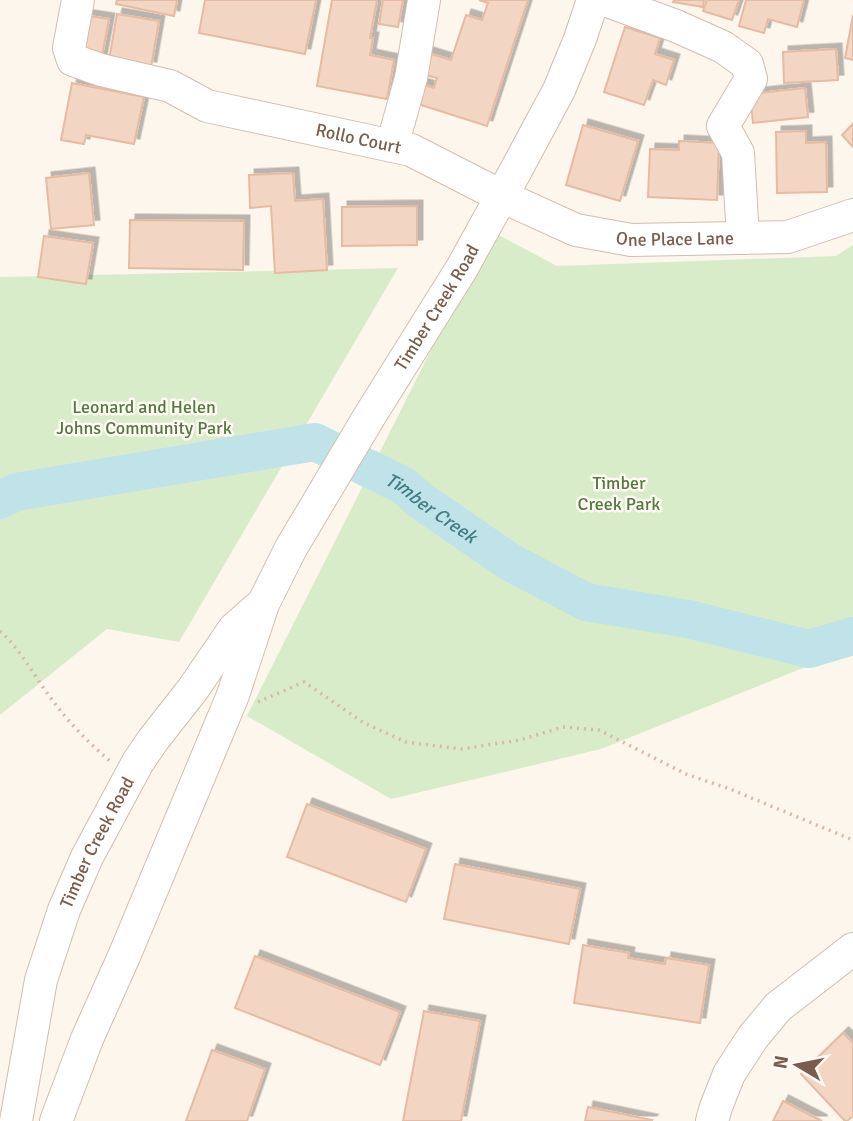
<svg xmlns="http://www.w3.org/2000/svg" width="853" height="1121" viewBox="0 0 853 1121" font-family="Signika,sans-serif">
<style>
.green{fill:#d8ecc9}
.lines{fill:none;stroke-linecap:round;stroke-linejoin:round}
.river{stroke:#bfe3e8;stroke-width:38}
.building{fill:#f3d5c3;stroke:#e6bba3;stroke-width:2;filter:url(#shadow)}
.minor-casing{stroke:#d1beb0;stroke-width:34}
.path{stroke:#d9b8a5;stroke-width:3.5;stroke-dasharray:2 5;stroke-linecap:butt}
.minor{stroke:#fff;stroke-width:32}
.labels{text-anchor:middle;stroke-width:5;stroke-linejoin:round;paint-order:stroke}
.street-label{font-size:18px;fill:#7a5c4d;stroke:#fffaf3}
.park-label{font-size:18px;fill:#537a41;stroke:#fffaf3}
.water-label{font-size:19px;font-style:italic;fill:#437c86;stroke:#fffaf3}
</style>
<defs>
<filter id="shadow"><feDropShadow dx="5.5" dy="-5.5" stdDeviation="0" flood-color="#0004"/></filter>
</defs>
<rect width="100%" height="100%" fill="#fdf6ec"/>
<!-- green -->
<g class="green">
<polygon points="491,231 557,266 836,256 853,245 853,648 601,749 391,799 247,716"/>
<polygon points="398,268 179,642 107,629 0,715 0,277"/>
</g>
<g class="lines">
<!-- river -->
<path class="river" id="s1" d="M0 500 16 492 315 442 404 486 421 501 510 562 586 602 688 619 809 649 853 636"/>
</g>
<!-- building -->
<g class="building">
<polygon points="117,0 177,0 174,16 116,4"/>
<polygon points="205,0 316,0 305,54 199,33"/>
<polygon points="332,0 377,0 370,38 373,38 370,55 394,60 387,99 317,86"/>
<polygon points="383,0 403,0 398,27 379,24"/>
<polygon points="479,0 528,0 487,126 415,103 421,84 434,88 437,78 422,74 428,53 451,60 466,15 482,20 488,3"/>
<polygon points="674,0 704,0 703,7 673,2"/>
<polygon points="707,0 739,0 732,20 703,11"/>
<polygon points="746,0 804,0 797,27 768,19 764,33 739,26"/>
<polygon points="117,14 159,21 151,67 109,60"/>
<polygon points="83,15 109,19 101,61 76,56"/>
<polygon points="853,15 853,60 845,58"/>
<polygon points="625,27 660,38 655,54 674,60 666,85 653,80 644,105 604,92"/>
<polygon points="836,49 838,80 784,83 783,52"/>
<polygon points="72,83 144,97 134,144 86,135 84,144 61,140"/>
<polygon points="805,88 808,117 753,123 750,94"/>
<polygon points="853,124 853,147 842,135"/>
<polygon points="583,125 638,141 620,201 566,185"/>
<polygon points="806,131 806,143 826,142 827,192 777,193 776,132"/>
<polygon points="679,141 719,143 717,200 648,197 650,149 679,150"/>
<polygon points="89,173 94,225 51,229 46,178"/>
<polygon points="293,173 295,201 323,199 327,270 275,273 271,206 250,208 249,175"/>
<polygon points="417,206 417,245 342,246 342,207"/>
<polygon points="130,220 244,221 243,270 129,268"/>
<polygon points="44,236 93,243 86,284 38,277"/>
<polygon points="307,804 426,849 406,902 287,857"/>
<polygon points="455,864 580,889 569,944 444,919"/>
<polygon points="583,945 629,953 628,958 665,964 666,958 709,965 700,1023 574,1003"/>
<polygon points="255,956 400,1012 380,1065 235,1008"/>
<polygon points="424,1011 480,1021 461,1121 403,1121"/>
<polygon points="843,1033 853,1043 853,1116 847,1121 845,1121 801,1074"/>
<polygon points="212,1050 265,1069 247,1121 186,1121"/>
<polygon points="783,1101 822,1121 773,1121"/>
<polygon points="588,1107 652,1120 651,1121 585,1121"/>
</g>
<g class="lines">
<defs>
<g id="minor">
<path id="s2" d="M78 0 69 48 73 60 101 70 170 86 207 106 411 150 501 196 576 230 631 240 788 237 853 215"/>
<polyline points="605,0 676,26 723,47 747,64 751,79 723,126 738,153 743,238"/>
<polyline points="392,146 411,78 424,0"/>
<path id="s3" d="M16 1121 41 980 64 910 87 857 138 762 153 740 193 689 234 629 259 607"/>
<path id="s4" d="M56 1121 87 1039 125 954 233 695 263 604 291 548 369 417 462 268 515 172 559 90 580 39 593 0"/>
<polyline points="712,1121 716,1107 729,1074 753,1037 778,1007 853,949"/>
</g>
</defs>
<!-- minor casing -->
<use href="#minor" class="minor-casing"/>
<!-- path -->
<g class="path">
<path d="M0 631C22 651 35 678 53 701 69 723 90 744 110 761"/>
<polyline points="258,702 304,682 364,723 406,742 461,749 520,740 563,727 599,730 686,774 730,789 853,840"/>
</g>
<!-- minor -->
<use href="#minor" class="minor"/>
</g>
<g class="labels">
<!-- street labels -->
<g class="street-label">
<text dy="6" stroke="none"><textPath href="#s2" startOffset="359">Rollo Court</textPath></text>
<text dy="6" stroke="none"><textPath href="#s2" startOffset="696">One Place Lane</textPath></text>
<text dy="6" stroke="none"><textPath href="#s4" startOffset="901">Timber Creek Road</textPath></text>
<text dy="6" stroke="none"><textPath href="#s3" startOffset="292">Timber Creek Road</textPath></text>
</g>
<!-- park labels -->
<g class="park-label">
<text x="144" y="413">Leonard and Helen<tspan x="144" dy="21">Johns Community Park</tspan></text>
<text x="619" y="489">Timber<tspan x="619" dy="21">Creek Park</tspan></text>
</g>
<!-- water labels -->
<g class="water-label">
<text dy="7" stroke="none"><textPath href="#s1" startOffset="455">Timber Creek</textPath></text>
</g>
</g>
<!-- north arrow -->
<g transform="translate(797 1065) rotate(280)" stroke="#fffaf3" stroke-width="5" paint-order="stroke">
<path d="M0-5L12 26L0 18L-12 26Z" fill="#7a5c4d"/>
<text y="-10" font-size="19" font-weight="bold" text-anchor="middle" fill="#7a5c4d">N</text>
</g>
</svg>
